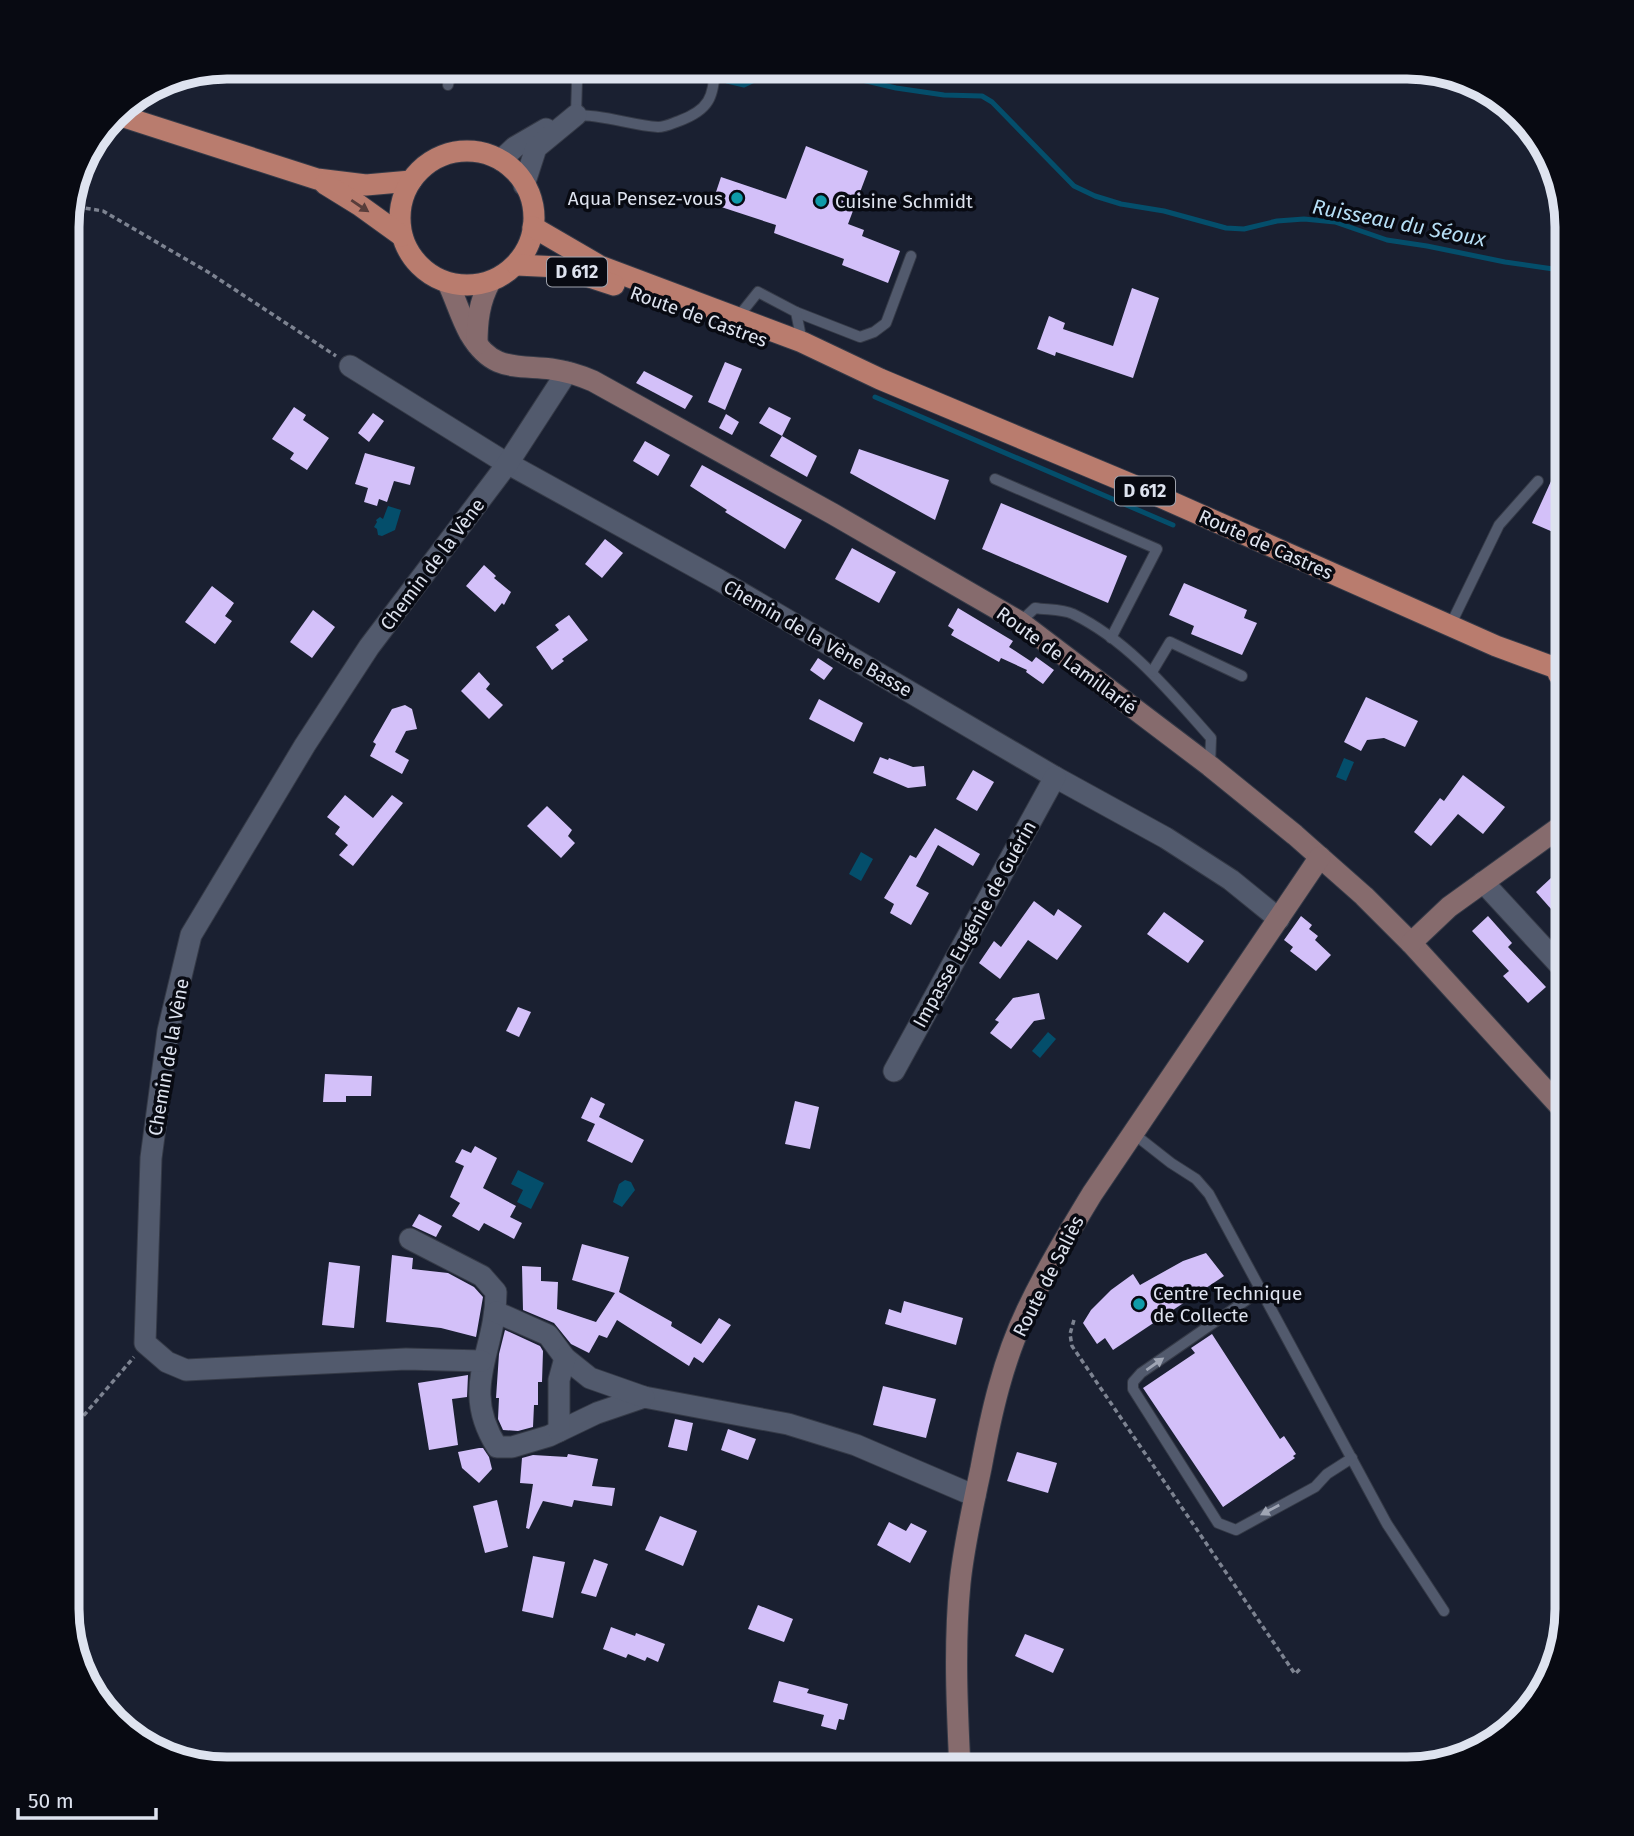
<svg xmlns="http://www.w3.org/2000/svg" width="1634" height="1836" viewBox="0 0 1634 1836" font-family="'Fira Sans',sans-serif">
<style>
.water{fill:#044e6b}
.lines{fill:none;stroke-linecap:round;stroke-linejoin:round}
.stream{stroke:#044e6b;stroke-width:5}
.building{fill:#d3c0f9}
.lane-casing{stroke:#353a47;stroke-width:12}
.street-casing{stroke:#353a47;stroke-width:23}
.secondary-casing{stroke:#353a47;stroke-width:23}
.primary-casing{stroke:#353a47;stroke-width:23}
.path{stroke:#7d8391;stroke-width:3.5;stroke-dasharray:5 3.5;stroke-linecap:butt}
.lane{stroke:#525a6d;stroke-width:10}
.street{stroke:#525a6d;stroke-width:21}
.secondary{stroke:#866b6d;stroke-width:21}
.primary{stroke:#b97c6e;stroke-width:21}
.oneway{fill:#583d3b}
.oneway2{fill:#9fa5b4}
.culture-dot{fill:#0f9aa8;stroke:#080a12;stroke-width:2.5}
.labels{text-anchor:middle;stroke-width:7;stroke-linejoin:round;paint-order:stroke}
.shield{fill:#080a12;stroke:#9ea2ad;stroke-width:2}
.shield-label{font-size:18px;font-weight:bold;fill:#dee3ef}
.poi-label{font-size:19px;fill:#dee3ef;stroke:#080a12;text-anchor:start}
.street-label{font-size:19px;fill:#dee3ef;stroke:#080a12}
.water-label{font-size:21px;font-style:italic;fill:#b6def5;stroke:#080a12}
.rim{fill:none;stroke:#dee3ef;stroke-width:9}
</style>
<rect width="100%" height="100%" fill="#1a2031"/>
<!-- water -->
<g class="water">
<polygon points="388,506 401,510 395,530 382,536 378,535 377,529 374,527 377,522 376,520 380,517 383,519"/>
<polygon points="1344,758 1354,762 1346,781 1336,777"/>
<polygon points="861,852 873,859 861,881 849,874"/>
<polygon points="1048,1032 1056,1039 1040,1058 1032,1051"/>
<polygon points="518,1170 544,1183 531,1209 517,1202 523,1190 511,1184"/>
<polygon points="625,1180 631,1182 635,1190 622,1207 613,1202 619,1184"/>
</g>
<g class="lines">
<!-- stream -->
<g class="stream">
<polyline points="696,67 707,77"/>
<polyline points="807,67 896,88 944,95 982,96 992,102 1074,186 1095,196 1121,204 1164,211 1226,228 1244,229 1277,221 1304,219 1335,222 1387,240 1427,246 1505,262 1567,271"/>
<polyline points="727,81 744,85 782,67"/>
<polyline points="875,397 1173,525"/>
</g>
</g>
<!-- building -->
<g class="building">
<polygon points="806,146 868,171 848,224 864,230 862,236 900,251 888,283 842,265 844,259 774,233 776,225 712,204 721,177 786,199"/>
<polygon points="1132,288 1159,298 1133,378 1056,352 1055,356 1037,349 1049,316 1065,323 1063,329 1113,346"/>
<polygon points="725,362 742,369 725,410 708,402"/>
<polygon points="644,371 693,396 685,409 636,383"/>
<polygon points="294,407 306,415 303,420 329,438 307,470 290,459 294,453 272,439"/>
<polygon points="769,407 791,418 782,436 759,423"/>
<polygon points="373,413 384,421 369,442 358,433"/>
<polygon points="726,414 739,422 732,435 719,428"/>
<polygon points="782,436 817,456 807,477 770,456"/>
<polygon points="645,441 670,455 658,476 633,461"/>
<polygon points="1567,446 1567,538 1532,523"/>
<polygon points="859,449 949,480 935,520 850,473"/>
<polygon points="365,453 415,467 410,485 394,481 387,502 379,499 377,506 364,502 368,488 355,484"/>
<polygon points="702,465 802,520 785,549 725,512 727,510 690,486"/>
<polygon points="1001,503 1127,556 1108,603 982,549"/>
<polygon points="605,539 623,553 602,578 585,564"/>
<polygon points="852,548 896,572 879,603 835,579"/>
<polygon points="484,565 496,576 494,578 511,592 504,605 502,603 495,612 466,586"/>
<polygon points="1184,583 1247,610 1244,618 1257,623 1242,655 1191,634 1194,626 1169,615"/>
<polygon points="212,586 234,603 225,616 232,621 215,644 185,622"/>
<polygon points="958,608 1013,641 1009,647 1032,662 1036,657 1054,670 1043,684 1026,672 1027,670 1001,658 999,662 951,635 954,630 948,626"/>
<polygon points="313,610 335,627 312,658 290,642"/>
<polygon points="569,615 588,640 562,659 564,661 552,670 536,647 559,630 555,625"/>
<polygon points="818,658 833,668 824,680 810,670"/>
<polygon points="479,672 490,684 486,689 503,705 489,719 461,691"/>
<polygon points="1366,697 1418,721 1405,747 1384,738 1367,740 1361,751 1344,742"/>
<polygon points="819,699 863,723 854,742 809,719"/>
<polygon points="405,705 412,709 417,729 406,731 395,752 409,760 402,774 370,756 376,744 373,742 392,709"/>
<polygon points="880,757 888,760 889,758 913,767 924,766 926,786 908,788 873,773"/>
<polygon points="973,770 994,782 977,811 956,799"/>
<polygon points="1463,775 1505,807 1483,834 1458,814 1431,846 1414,832 1440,798 1444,801"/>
<polygon points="345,795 373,818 392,795 403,803 353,866 339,855 348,845 335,834 340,827 327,817"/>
<polygon points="547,806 572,830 568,836 575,843 561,858 527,826"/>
<polygon points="935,828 980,854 973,866 938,845 916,886 929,893 911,925 890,913 894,904 884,898 910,855 916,858"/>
<polygon points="1552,877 1567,894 1567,927 1536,892"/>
<polygon points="1034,901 1054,916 1058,909 1082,926 1057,960 1028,940 1000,979 979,963 994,941 1001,947"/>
<polygon points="1164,912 1204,941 1188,963 1147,934"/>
<polygon points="1301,916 1312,925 1309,929 1318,936 1315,940 1331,955 1316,971 1290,951 1293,947 1284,940"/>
<polygon points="1488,916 1512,943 1508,947 1546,987 1528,1003 1503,976 1509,971 1472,931"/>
<polygon points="1039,993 1045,1019 1034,1021 1011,1049 990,1033 999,1022 995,1020 1013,998"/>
<polygon points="518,1007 531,1012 519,1037 506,1031"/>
<polygon points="325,1074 372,1076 371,1096 346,1096 346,1102 323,1102"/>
<polygon points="591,1097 605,1104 599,1117 644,1140 632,1163 587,1141 595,1124 581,1118"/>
<polygon points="795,1101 819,1107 810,1149 785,1144"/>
<polygon points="475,1146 497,1158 483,1188 516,1206 510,1217 522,1223 514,1239 484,1223 479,1231 452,1216 460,1203 450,1197 464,1166 455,1162 462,1149 471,1153"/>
<polygon points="419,1214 442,1226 436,1237 412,1226"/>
<polygon points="582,1244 629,1257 619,1292 672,1322 671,1326 701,1344 719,1318 731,1325 703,1363 694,1357 689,1366 617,1320 607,1338 599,1335 589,1353 571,1344 554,1323 523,1310 522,1266 541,1267 541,1281 558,1282 557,1309 596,1322 615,1293 572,1280"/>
<polygon points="1206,1253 1224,1276 1113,1350 1105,1338 1097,1344 1083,1323 1091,1310 1111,1290 1133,1274 1140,1285 1183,1261"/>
<polygon points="392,1255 413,1258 412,1269 448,1273 474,1287 483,1297 476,1337 441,1328 386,1322"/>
<polygon points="329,1262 360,1266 354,1328 322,1325"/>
<polygon points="904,1301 963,1318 956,1345 885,1324 889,1309 901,1313"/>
<polygon points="505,1330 540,1346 543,1351 542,1382 538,1382 538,1405 534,1405 533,1427 518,1431 503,1430 498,1419 499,1398 496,1398 499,1354"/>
<polygon points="1212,1334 1280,1439 1284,1436 1296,1454 1293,1456 1295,1458 1223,1507 1143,1388 1195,1353 1191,1348"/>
<polygon points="468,1375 467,1397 452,1399 458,1445 429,1450 418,1383"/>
<polygon points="883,1386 936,1399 926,1438 873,1425"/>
<polygon points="675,1419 693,1423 687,1451 668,1447"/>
<polygon points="728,1429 756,1439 748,1460 721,1450"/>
<polygon points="479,1448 483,1448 489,1457 492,1469 479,1483 462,1468 458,1452"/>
<polygon points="1017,1452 1057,1463 1048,1493 1007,1481"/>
<polygon points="568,1454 598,1459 592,1486 615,1488 612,1506 574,1500 572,1507 543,1501 529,1529 526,1528 533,1484 520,1483 522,1458 533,1455 567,1457"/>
<polygon points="497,1500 508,1547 485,1553 473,1506"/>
<polygon points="660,1516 697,1531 683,1566 645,1550"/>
<polygon points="889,1522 906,1531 911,1523 927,1531 910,1563 877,1545"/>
<polygon points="533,1556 565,1562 553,1618 522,1611"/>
<polygon points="594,1559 608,1564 596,1597 581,1593"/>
<polygon points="758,1605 793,1619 784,1642 748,1629"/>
<polygon points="611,1627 635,1636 636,1633 665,1644 658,1662 647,1657 645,1661 628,1654 626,1658 603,1649"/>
<polygon points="1025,1634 1064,1649 1053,1673 1015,1656"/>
<polygon points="779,1681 809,1689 807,1693 848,1704 844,1720 839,1719 836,1730 821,1726 824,1715 773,1702"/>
</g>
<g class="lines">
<defs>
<g id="lane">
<path d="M574 67 577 81 576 115C605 115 631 125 658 127 666 127 673 123 679 121 709 110 714 97 715 67"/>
<polyline points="448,85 452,67"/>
<polyline points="796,312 860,337 874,332 886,323 911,256"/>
<polyline points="738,317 758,292 796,312 802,342"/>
<polyline points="995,479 1157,549 1111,638"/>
<path d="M1020 622 1035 608C1047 610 1062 609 1073 614 1129 641 1170 692 1211 738L1210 766"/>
<polyline points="1450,626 1499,525 1538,481"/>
<polyline points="1152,672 1170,642 1242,676"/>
<polyline points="1134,1134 1171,1163 1196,1179 1209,1194 1387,1524 1444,1611"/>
<polyline points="1261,1290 1141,1373 1133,1382 1133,1389 1218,1523 1236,1530 1315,1487 1327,1474 1352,1458"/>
</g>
<g id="street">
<polyline points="501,160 515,147 546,129"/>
<polyline points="524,185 536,148 576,115"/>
<polyline points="350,366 498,458 719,580 1055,777 1166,838 1231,880 1279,919"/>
<polyline points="1483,882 1567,973"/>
<polyline points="894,1071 1055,777"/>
<path d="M410 1239 482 1276 496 1292C496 1353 459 1387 497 1447H512L549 1436 597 1413 644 1397 788 1424 856 1445 975 1496"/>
<polyline points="496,1312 548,1335 565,1358 590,1378 644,1397"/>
<polyline points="482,1361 406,1359 186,1370 167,1362 145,1343 151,1158 168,1031 191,935 305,745 369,647 508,463 567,372"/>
<polyline points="559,1431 559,1380 565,1358"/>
</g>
<g id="secondary">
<path d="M448 283C456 300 461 318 470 334 492 371 513 365 551 369 566 371 579 375 593 381L833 514 1020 622 1210 766 1295 835 1364 896 1411 943 1567 1114"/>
<path d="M477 344C477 322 479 302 490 282"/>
<polyline points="1411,943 1449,907 1567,822"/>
<path d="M960 1769C957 1707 954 1645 960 1583 964 1544 973 1506 981 1468 991 1414 1003 1360 1027 1310 1046 1270 1069 1232 1092 1194L1320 857"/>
</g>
<g id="primary">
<polyline points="115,114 317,179 366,185 411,181"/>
<circle cx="467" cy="218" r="67"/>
<polyline points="325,184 359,205 402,236"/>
<polyline points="533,227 600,266 802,342 880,379 1140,488 1496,646 1556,668 1559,675 1567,679"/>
<polyline points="517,265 559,267 614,285"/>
</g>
</defs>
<!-- lane casing -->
<use href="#lane" class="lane-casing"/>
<!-- street casing -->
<use href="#street" class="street-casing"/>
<!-- secondary casing -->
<use href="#secondary" class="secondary-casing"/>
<!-- primary casing -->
<use href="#primary" class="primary-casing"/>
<!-- path -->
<g class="path">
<polyline points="69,209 78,207 103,211 208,272 336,356"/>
<polyline points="1074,1320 1070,1334 1072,1346 1295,1674 1301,1668"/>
<polyline points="67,1435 134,1357"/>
</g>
<!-- lane -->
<use href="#lane" class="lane"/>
<!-- street -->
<use href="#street" class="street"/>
<!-- secondary -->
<use href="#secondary" class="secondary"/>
<!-- primary -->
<use href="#primary" class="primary"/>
</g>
<!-- one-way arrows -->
<defs><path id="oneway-solid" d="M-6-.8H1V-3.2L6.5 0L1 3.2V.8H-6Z" transform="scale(1.75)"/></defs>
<use class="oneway" href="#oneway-solid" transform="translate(360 206) rotate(34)"/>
<g class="oneway2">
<use href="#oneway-solid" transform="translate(1155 1364) rotate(-35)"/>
<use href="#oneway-solid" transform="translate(1270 1510) rotate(152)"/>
</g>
<!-- markers -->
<g class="culture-dot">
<circle cx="737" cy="198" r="7"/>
<circle cx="821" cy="201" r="7"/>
<circle cx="1139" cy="1304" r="7"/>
</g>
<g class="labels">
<!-- shield labels -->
<g class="shield">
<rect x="547" y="257.5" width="60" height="29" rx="5"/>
<rect x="1115" y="476.5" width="60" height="29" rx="5"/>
</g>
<g class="shield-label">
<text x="577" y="278">D 612</text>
<text x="1145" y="497">D 612</text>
</g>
<!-- poi labels -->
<g class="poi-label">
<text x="723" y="205" text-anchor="end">Aqua Pensez-vous</text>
<text x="835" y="208">Cuisine Schmidt</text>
<text x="1153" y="1300">Centre Technique<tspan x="1153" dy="22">de Collecte</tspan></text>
</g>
<!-- street labels -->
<g class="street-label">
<text transform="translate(699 316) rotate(20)" y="7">Route de Castres</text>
<text transform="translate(1266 544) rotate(24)" y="7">Route de Castres</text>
<text transform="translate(432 564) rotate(-53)" y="7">Chemin de la Vène</text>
<text transform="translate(818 638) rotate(30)" y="7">Chemin de la Vène Basse</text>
<text transform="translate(1067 660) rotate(36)" y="7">Route de Lamillarié</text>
<text transform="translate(974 924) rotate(-61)" y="7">Impasse Eugénie de Guérin</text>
<text transform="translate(168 1057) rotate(-80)" y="7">Chemin de la Vène</text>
<text transform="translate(1048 1276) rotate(-63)" y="7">Route de Saliès</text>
</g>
<!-- water labels -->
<g class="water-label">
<text transform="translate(1399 223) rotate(11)" y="7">Ruisseau du Séoux</text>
</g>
</g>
<!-- crop -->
<path d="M0 0H1634V1836H0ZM227 79H1407A148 148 0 0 1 1555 227V1609A148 148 0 0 1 1407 1757H227A148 148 0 0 1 79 1609V227A148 148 0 0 1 227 79Z" fill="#080a12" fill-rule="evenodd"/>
<path class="rim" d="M227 79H1407A148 148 0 0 1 1555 227V1609A148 148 0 0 1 1407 1757H227A148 148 0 0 1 79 1609V227A148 148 0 0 1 227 79Z"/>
<!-- scale -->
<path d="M18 1808v10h138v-10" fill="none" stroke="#dee3ef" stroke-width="3.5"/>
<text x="28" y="1808" font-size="21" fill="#dee3ef" stroke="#080a12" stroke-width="5" paint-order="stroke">50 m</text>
</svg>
